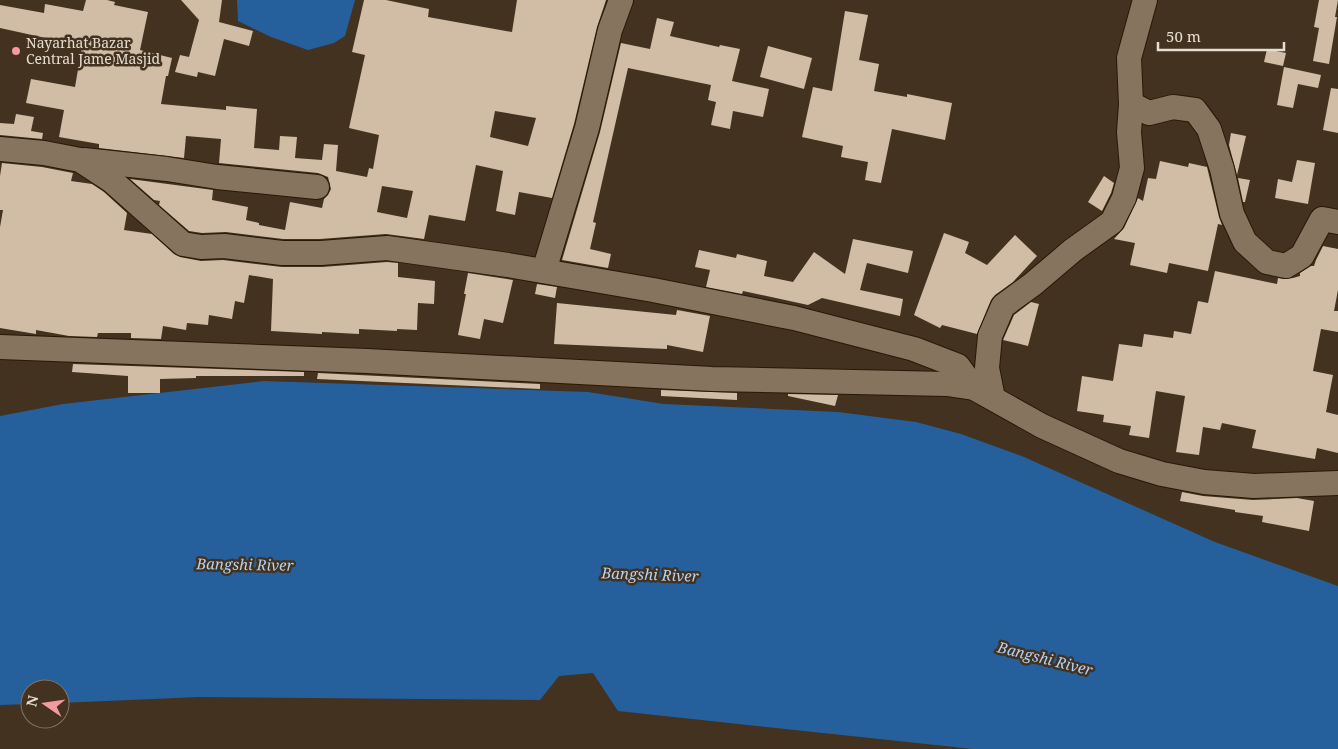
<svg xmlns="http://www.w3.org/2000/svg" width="1338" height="749" viewBox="0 0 1338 749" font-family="'Noto Serif',serif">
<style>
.water{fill:#25609c}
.building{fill:#d1bca6;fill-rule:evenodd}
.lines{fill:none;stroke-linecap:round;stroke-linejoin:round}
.minor-casing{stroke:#281907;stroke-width:26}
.minor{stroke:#87745f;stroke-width:24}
.poi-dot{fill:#f49aa0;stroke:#42321f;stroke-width:2}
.labels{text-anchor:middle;stroke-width:5;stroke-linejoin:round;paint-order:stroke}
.poi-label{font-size:14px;fill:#e7ddd1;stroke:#42321f;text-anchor:start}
.water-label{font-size:15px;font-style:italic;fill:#b4d2f5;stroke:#42321f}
</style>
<rect width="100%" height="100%" fill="#42321f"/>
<!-- water -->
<g class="water">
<polygon points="237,0 355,0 345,36 334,43 308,50 271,37 238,21"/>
<polygon points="264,381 588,392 664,404 838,412 916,422 961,434 1024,457 1215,542 1338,586 1338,749 973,749 618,711 593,673 559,676 540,700 199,697 60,703 60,689 30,689 30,704 0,705 0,416 63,404"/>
</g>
<!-- building -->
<g class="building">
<path d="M86 0H107L115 2 114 5 148 12 140 50 172 58 168 76H166L161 104 226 110V106L257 109 254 148 279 150 280 136 297 137 295 158 322 160 324 144 338 145 336 171 367 177 369 168 373 169 379 135 349 128 365 55 352 52 364 0H386L429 9 428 17 512 32 517 0H606L597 27 574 124 552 198 519 192 515 215 496 211 503 171 476 165 465 221 429 215 424 239 386 234 320 239H283L226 232 202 233 189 231 159 205 160 201 154 200 130 179 213 190 212 200 248 207 246 220 259 223V225L285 230 290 202 322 208 324 199 328 195 331 189 328 177 318 173 219 163 221 139 186 136 184 158 99 148V144L59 137 64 110 26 103 31 79 75 87 82 46 0 28V5L44 13 45 4 83 11ZM495 111 536 118 528 146 490 137ZM382 186 413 191 407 218 377 212Z"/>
<polygon points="181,0 222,0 219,22 253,31 249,46 224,39 215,76 198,72 197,77 175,72 180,55 189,57 199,20"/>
<polygon points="1319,0 1338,0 1335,17 1337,17 1329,64 1313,61 1319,28 1314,27"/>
<polygon points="845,11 868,15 859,60 879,64 874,91 907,97 907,94 952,103 945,140 892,129 881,183 865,180 868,162 841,157 843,146 802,137 813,87 832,91"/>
<polygon points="657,18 674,22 670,36 719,47 720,45 740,49 732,81 769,89 763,117 733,111 730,129 711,125 716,102 708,100 711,85 628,68 593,222 596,223 590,249 611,254 608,268 562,260 600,132 621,43 650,49"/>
<polygon points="768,46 812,58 804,89 760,77"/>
<polygon points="1267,49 1286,53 1283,66 1264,62"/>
<polygon points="1284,67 1321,75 1318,88 1298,84 1293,108 1277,105"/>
<polygon points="1331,88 1338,89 1338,133 1323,130"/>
<polygon points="16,114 34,117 31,131 43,133 42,139 0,135 0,123 14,124"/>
<polygon points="1231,133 1246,136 1237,175 1229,145"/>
<polygon points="1297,160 1315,163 1308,204 1275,198 1278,179 1292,182"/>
<polygon points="1160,161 1188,167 1189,163 1207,167 1219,217 1222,225 1218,224 1208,271 1169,263 1167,273 1130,265 1135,243 1114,239 1124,228 1138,198 1143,201 1148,178 1156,179"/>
<polygon points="2,163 42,167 73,173 71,181 92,184 104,192 127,213 124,230 152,234 174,254 180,257 201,261 223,260 282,267 322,267 387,262 398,263 398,277 435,281 434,304 418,303 417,330 397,329 397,331 359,329 359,334 322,332 322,334 271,331 273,279 249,275 244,303 235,301 232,319 209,315 208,325 187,323 186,330 163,326 161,339 131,338 131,333 98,333 97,337 69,336 36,330 36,334 0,328 0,227 3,210 0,210 0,176"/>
<polygon points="1104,176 1114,183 1111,193 1102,211 1088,202"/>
<polygon points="1238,178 1250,180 1245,202 1243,202"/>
<polygon points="944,233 969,242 965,253 987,265 1015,235 1037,256 1013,282 995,295 991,300 977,334 942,325 940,328 914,315"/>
<polygon points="853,239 913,251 908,273 867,263 860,290 903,299 900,316 822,298 808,305 743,291 742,294 706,287 710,270 695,267 699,250 736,258 737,254 767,261 764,276 793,282 814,252 845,274"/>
<polygon points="1323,246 1338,249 1338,290 1334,311 1338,311 1338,332 1321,329 1313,371 1333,375 1326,412 1338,415 1338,453 1317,448 1315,459 1252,448 1256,430 1222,423 1220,430 1203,427 1199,455 1176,452 1185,396 1156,391 1149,438 1129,435 1131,426 1103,422 1104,415 1077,411 1082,376 1113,381 1119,344 1142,347 1144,334 1173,338 1174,331 1191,334 1198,301 1208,303 1215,271 1277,284 1278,278 1284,279 1293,278 1300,276 1300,273 1311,266 1314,266 1316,260"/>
<polygon points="468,273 513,280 503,323 484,319 480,339 458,335 466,294 464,294"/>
<polygon points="537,284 557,287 555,298 535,294"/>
<polygon points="1031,302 1039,304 1028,346 1003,340 1014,315"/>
<polygon points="557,303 676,315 677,310 710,316 703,352 667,345 667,349 554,344"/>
<polygon points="73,364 304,372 304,376 196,376 196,378 160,379 160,393 128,393 128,376 72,372"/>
<polygon points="318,373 540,384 540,389 317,379"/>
<polygon points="661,390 737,393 737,400 661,396"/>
<polygon points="788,394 838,395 835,406 788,396"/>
<polygon points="1182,492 1203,496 1253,500 1297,498 1314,501 1309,531 1262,522 1263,516 1235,512 1235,510 1180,501"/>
</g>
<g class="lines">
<defs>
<g id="minor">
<polyline points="1131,104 1149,113 1173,107 1195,110 1209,129 1222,169 1232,214 1245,242 1267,262 1286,266 1302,256 1322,219 1338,222"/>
<polyline points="0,149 44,153 80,160 112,181 183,244 201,247 224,246 282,253 321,253 387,248 508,265 653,290 794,318 914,349 958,366 974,388"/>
<polyline points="84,160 167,169 217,177 317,187"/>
<polyline points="544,271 587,128 610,30 621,0"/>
<polyline points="0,347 367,361 712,379 947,384 974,388 1042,426 1119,461 1162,474 1204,482 1254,486 1338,483"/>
<polyline points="993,398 987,368 990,336 1003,306 1033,284 1073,250 1112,222 1124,198 1132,168 1129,132 1131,104 1129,58 1145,0"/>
</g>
</defs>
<!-- minor casing -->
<use href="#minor" class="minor-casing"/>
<!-- minor -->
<use href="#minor" class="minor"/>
</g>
<!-- markers -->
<circle class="poi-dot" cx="16" cy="51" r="5"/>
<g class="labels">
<!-- poi labels -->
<g class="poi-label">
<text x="26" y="48">Nayarhat Bazar<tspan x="26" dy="16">Central Jame Masjid</tspan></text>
</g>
<!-- water labels -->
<g class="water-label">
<text transform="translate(245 565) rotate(1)" y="5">Bangshi River</text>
<text transform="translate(650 575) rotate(2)" y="5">Bangshi River</text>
<text transform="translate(1045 659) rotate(14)" y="5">Bangshi River</text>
</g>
</g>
<!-- north arrow -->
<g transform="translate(45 704) rotate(283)"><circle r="24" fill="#42321f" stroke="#847666"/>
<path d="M0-4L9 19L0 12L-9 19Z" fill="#f49aa0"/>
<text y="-8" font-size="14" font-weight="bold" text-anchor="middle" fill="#e7ddd1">N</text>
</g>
<!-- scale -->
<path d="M1158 42v8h126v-8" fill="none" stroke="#e7ddd1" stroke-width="2.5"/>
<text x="1166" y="42" font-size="15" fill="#e7ddd1" stroke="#42321f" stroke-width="4" paint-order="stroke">50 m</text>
</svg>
